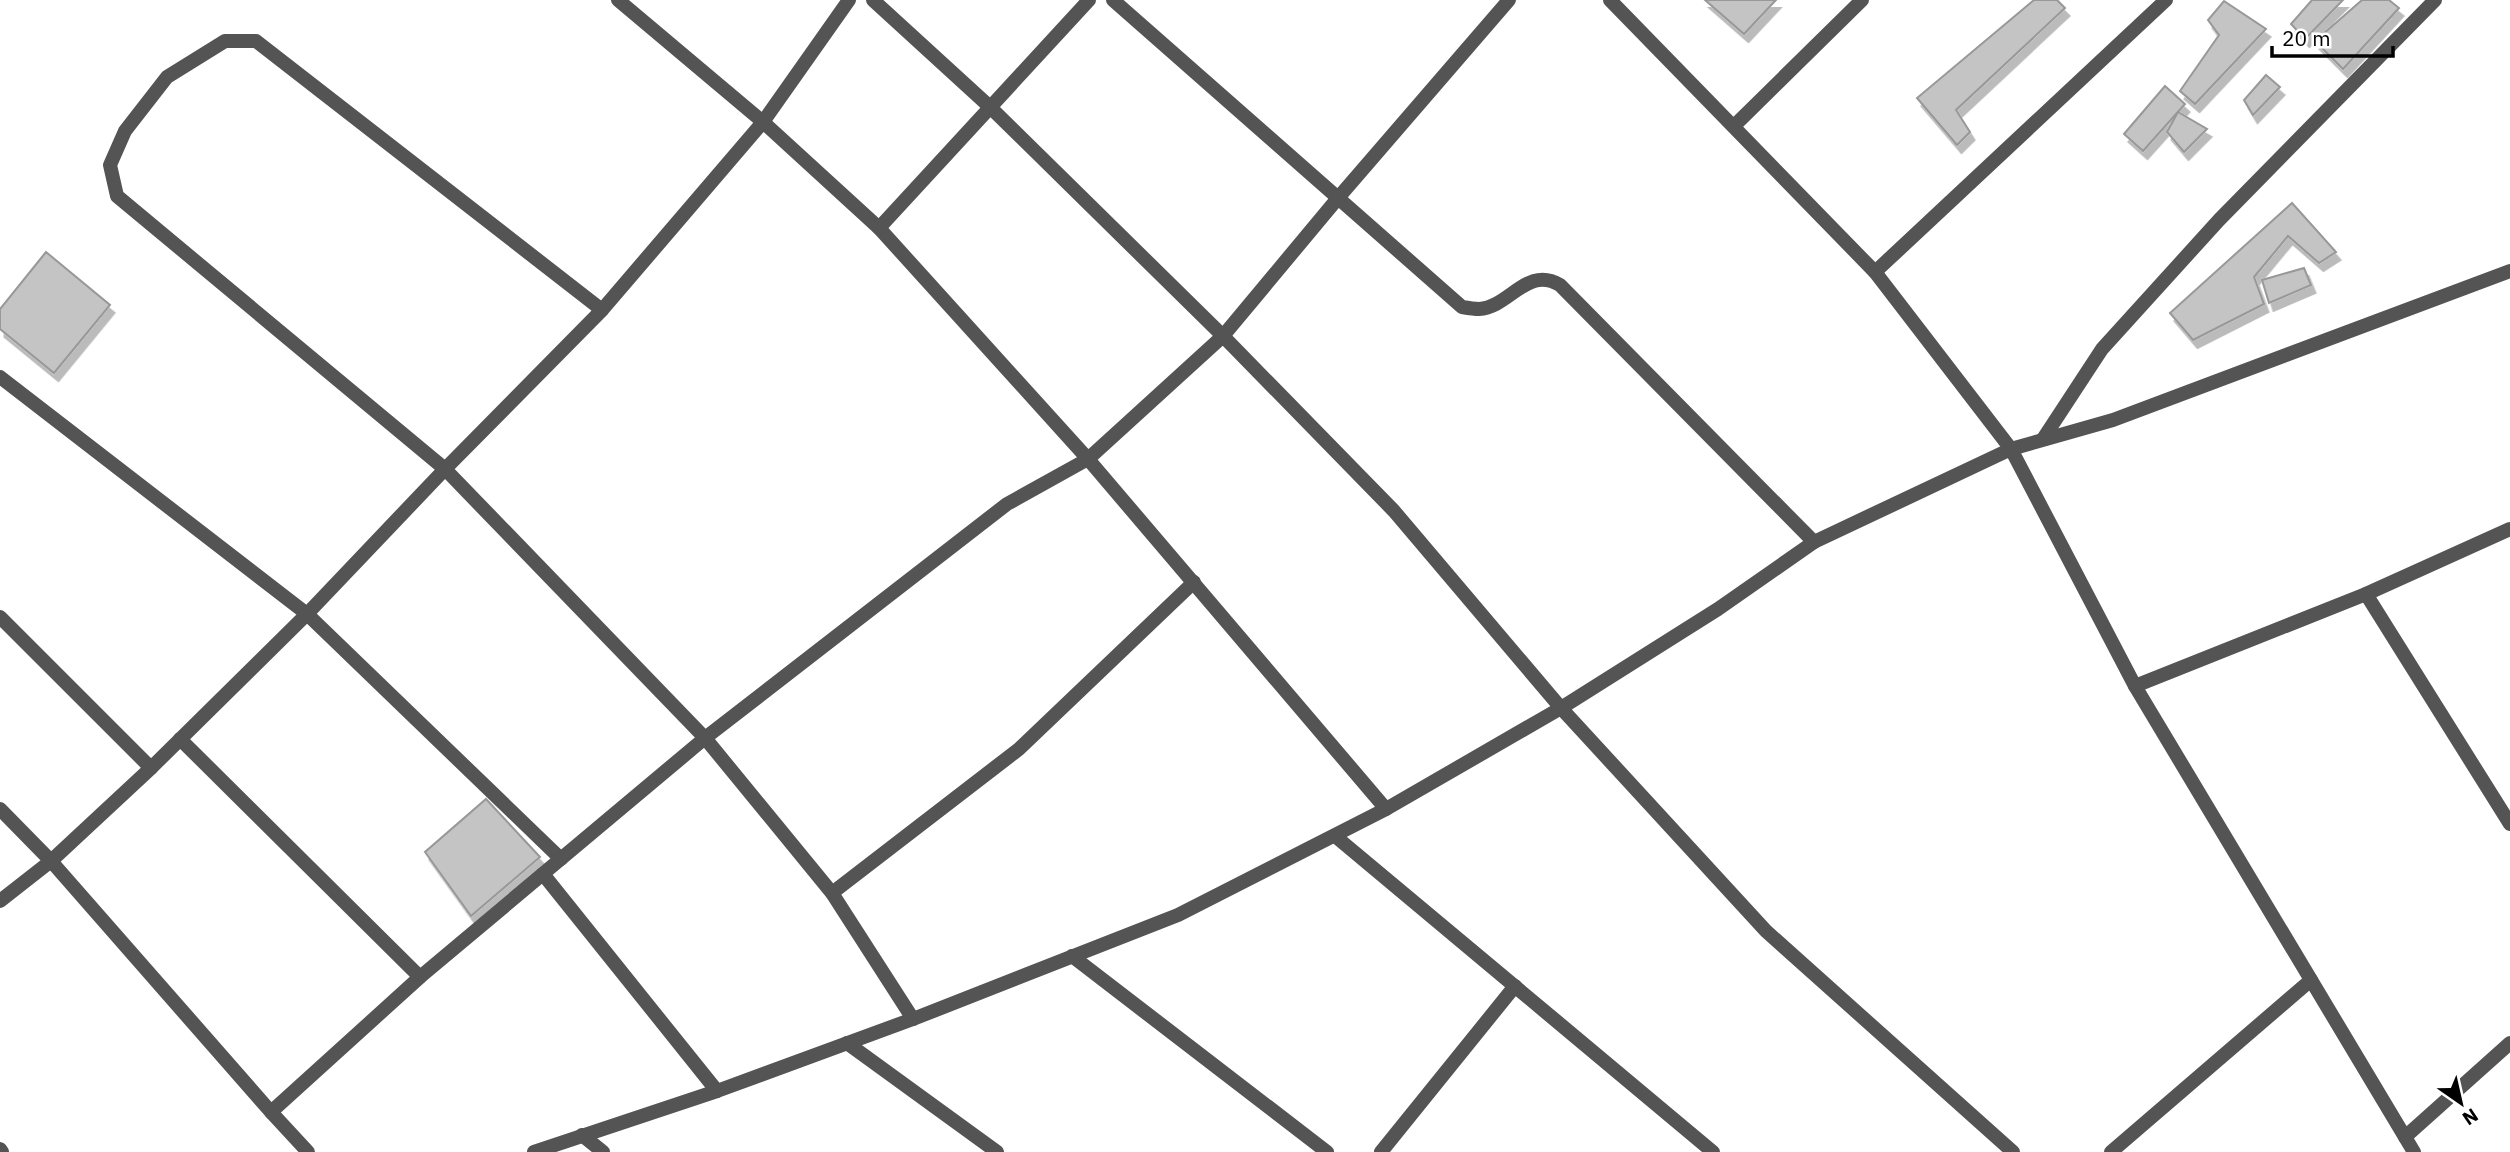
<svg xmlns="http://www.w3.org/2000/svg" width="2510" height="1152" viewBox="0 0 2510 1152" font-family="'IBM Plex Sans',sans-serif">
<style>
.building{fill:#c4c4c4;stroke:#989898;stroke-width:2;filter:url(#shadow)}
.lines{fill:none;stroke-linecap:round;stroke-linejoin:round}
.street{stroke:#545454;stroke-width:14}
</style>
<defs>
<filter id="shadow"><feDropShadow dx="4.5" dy="8" stdDeviation="0" flood-color="#0004"/></filter>
</defs>
<rect width="100%" height="100%" fill="#fff"/>
<!-- building -->
<g class="building">
<polygon points="1705,0 1776,0 1744,34"/>
<polygon points="2034,0 2057,0 2065,8 1956,110 1970,132 1957,145 1917,98"/>
<polygon points="2312,0 2343,0 2305,39 2291,24"/>
<polygon points="2362,0 2389,0 2399,8 2343,69 2315,41"/>
<polygon points="2224,1 2266,29 2195,104 2180,91 2219,35 2208,20"/>
<polygon points="2266,75 2280,87 2253,115 2244,100"/>
<polygon points="2165,86 2185,104 2143,151 2124,134"/>
<polygon points="2178,112 2207,129 2184,152 2167,132"/>
<polygon points="2292,203 2336,252 2319,263 2288,236 2254,277 2264,304 2193,340 2170,313"/>
<polygon points="46,252 110,305 54,373 0,329 0,309"/>
<polygon points="2304,268 2311,285 2269,303 2262,280"/>
<polygon points="486,799 540,857 471,916 425,852"/>
</g>
<g class="lines">
<!-- street -->
<g class="street">
<polyline points="618,0 763,122 879,228 1088,459 1386,809"/>
<polyline points="873,0 990,107 1223,336 1394,511 1561,708 1766,931 2013,1152"/>
<path d="M1113 0 1462 307C1468 308 1474 309 1479 309 1510 307 1527 265 1560 285L1814 542"/>
<polyline points="1610,0 1875,272 2011,449 2135,686 2414,1152"/>
<polyline points="1734,126 1862,0"/>
<polyline points="879,228 1089,0"/>
<polyline points="1875,272 2166,0"/>
<polyline points="602,310 256,41 225,41 167,77 125,131 110,165 117,196 445,469 705,738 832,893 913,1019"/>
<polyline points="0,377 307,614 561,859"/>
<polyline points="2043,439 2102,349 2219,220 2435,0"/>
<polyline points="2366,594 2510,824"/>
<polyline points="0,617 151,768"/>
<polyline points="2135,686 2366,594 2510,529"/>
<polyline points="180,739 420,977"/>
<polyline points="0,809 51,861 271,1112 308,1152"/>
<polyline points="1335,836 1713,1152"/>
<polyline points="543,874 717,1091"/>
<polyline points="832,893 1019,749 1194,582"/>
<polyline points="0,901 51,861 151,768 307,614 445,469 602,310 763,122 849,0"/>
<polyline points="1072,956 1327,1152"/>
<polyline points="847,1043 997,1152"/>
<polyline points="271,1112 420,977 705,738 1007,504 1088,459 1223,336 1338,198 1509,0"/>
<polyline points="582,1135 603,1152"/>
<polyline points="2405,1137 2510,1043"/>
<polyline points="0,1149 2,1152"/>
<polyline points="534,1152 717,1091 913,1019 1178,915 1386,809 1561,708 1718,609 1814,542 2011,449 2113,420 2510,271"/>
<polyline points="1381,1152 1515,986"/>
<polyline points="2111,1152 2311,980"/>
</g>
</g>
<!-- north arrow -->
<g transform="translate(2461 1103) rotate(146)" stroke="#ffffff" stroke-width="5" paint-order="stroke">
<path d="M0-5L12 26L0 18L-12 26Z" fill="#000000"/>
<text y="-10" font-size="19" font-weight="bold" text-anchor="middle" fill="#000000">N</text>
</g>
<!-- scale -->
<path d="M2272 46v10h121v-10" fill="none" stroke="#000000" stroke-width="3.5"/>
<text x="2282" y="46" font-size="21" fill="#000000" stroke="#ffffff" stroke-width="5" paint-order="stroke">20 m</text>
</svg>
